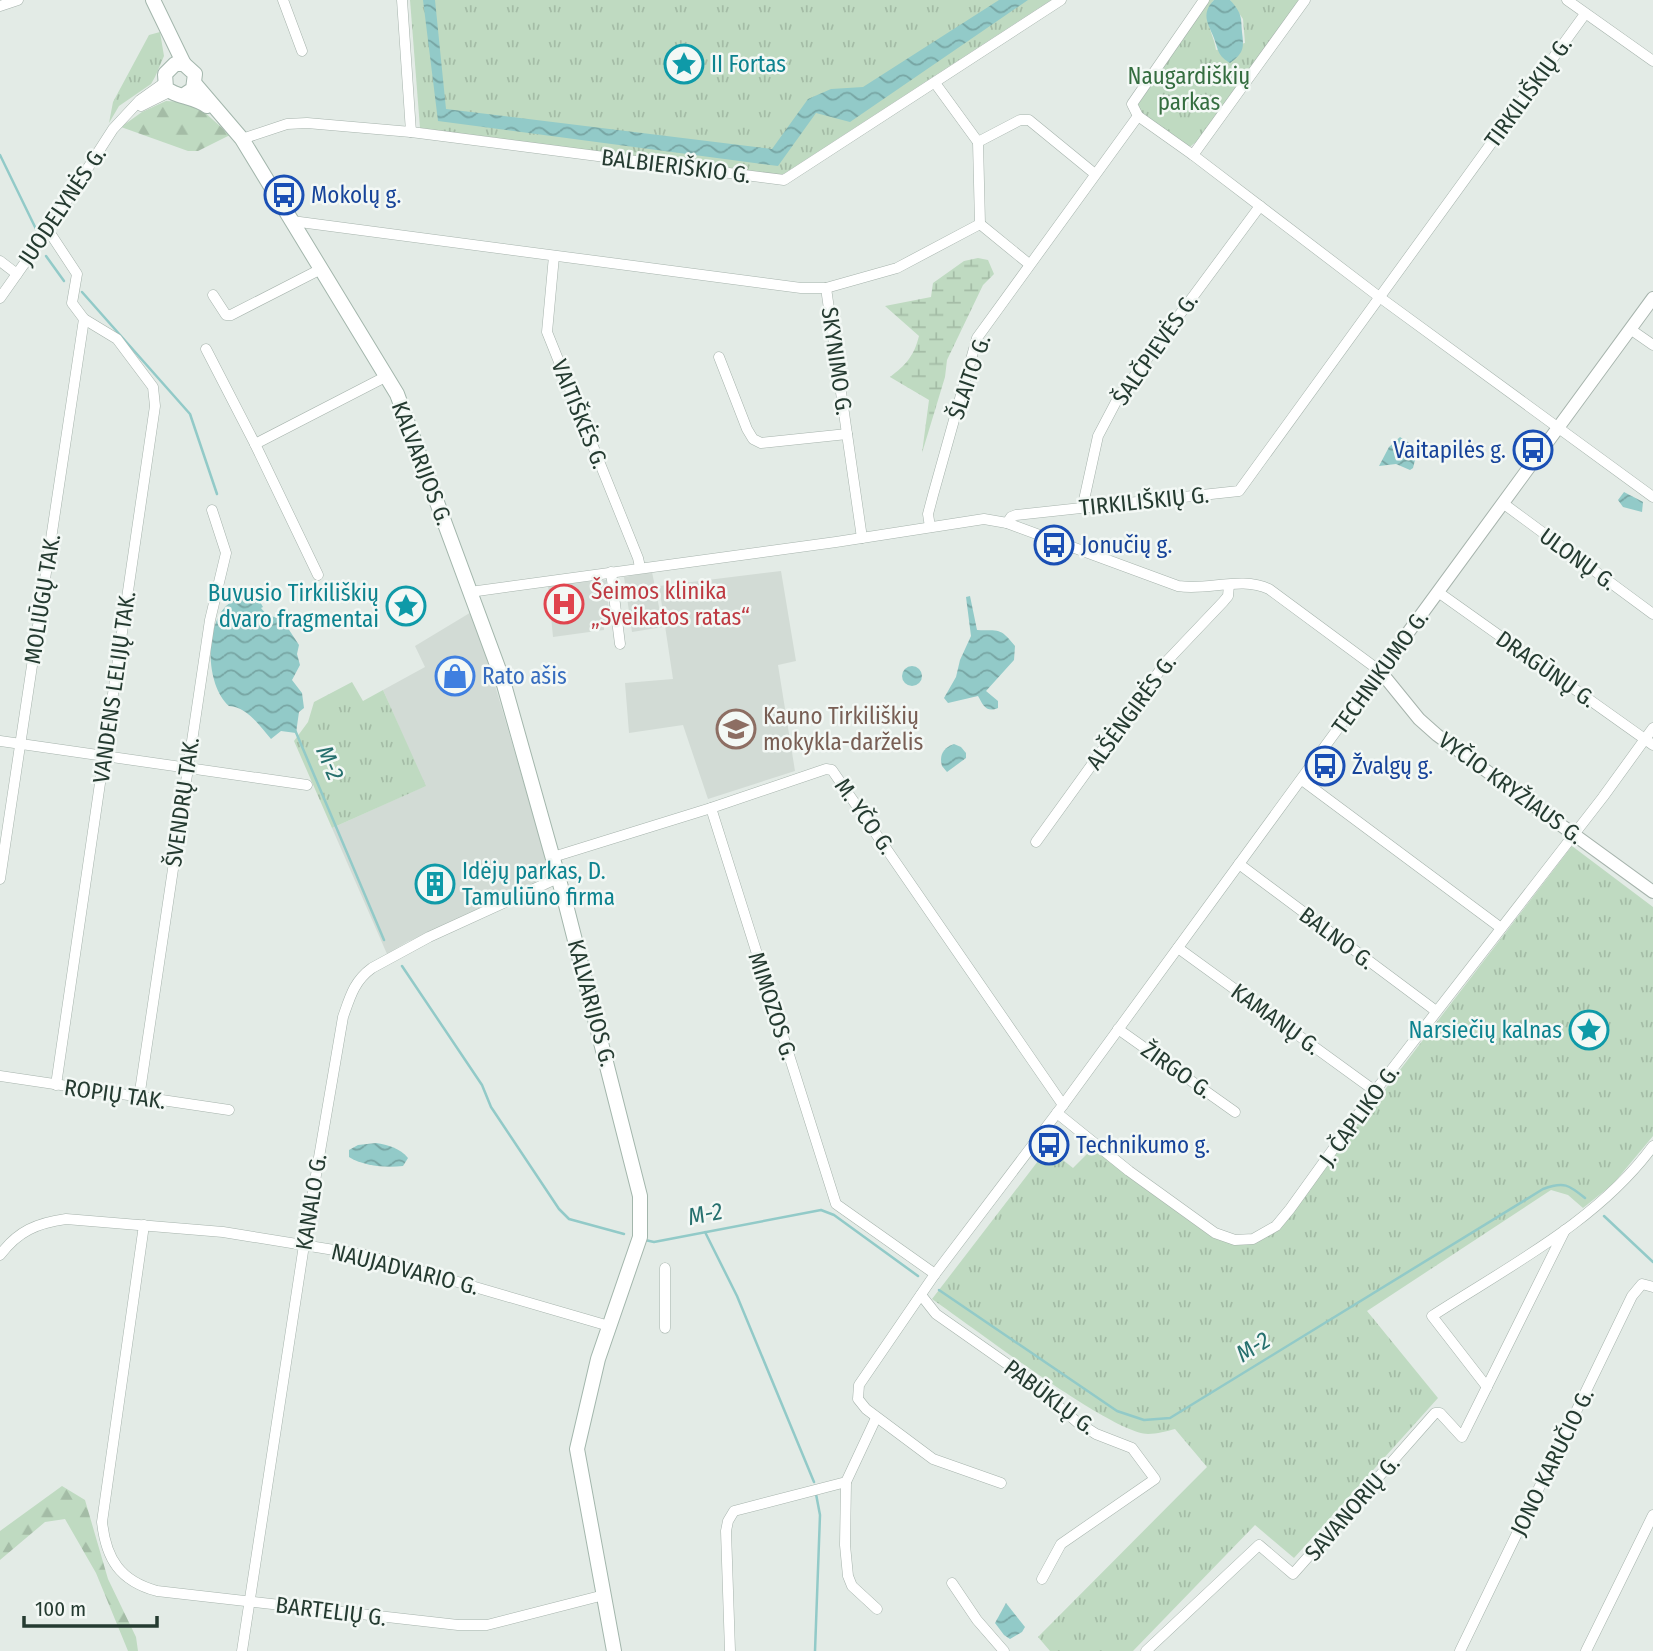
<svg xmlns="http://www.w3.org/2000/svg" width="1653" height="1651" viewBox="0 0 1653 1651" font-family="'Fira Sans Condensed',sans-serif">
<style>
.built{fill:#d2dbd5}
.grass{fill:url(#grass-tufts)}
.forest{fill:url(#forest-firs)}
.wetland{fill:url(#wetland-marsh)}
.water{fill:url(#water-waves)}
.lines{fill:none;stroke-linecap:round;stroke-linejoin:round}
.stream{stroke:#92cac8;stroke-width:2.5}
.minor-casing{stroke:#a6b3ac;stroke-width:11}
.tertiary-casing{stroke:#a6b3ac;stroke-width:14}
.secondary-casing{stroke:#a3b6ac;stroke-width:16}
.minor{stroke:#fff;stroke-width:10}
.tertiary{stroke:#fff;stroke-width:12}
.secondary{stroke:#fff;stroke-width:14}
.labels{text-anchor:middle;stroke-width:5;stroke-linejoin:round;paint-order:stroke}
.culture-label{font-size:23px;fill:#0d838f;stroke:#f3f8f5;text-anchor:start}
.park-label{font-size:23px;fill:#346d3f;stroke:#f3f8f5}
.street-label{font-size:23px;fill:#253b31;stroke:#f3f8f5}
.transit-label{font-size:23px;fill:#164399;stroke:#f3f8f5;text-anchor:start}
.health-label{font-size:23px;fill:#be3a42;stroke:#f3f8f5;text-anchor:start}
.shop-label{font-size:23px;fill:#366cbe;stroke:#f3f8f5;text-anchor:start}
.education-label{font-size:23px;fill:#785e54;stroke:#f3f8f5;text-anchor:start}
.water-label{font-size:24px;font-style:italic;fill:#26706e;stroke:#f3f8f5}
</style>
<defs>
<pattern id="grass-tufts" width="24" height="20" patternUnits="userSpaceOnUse" patternTransform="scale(1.75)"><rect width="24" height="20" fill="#bfdac1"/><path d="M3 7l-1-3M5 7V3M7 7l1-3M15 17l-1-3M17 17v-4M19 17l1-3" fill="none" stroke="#a4bca6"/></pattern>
<pattern id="forest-firs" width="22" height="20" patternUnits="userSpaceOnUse" patternTransform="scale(1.75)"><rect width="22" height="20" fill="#bfdac1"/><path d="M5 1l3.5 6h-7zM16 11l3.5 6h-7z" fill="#a4bca6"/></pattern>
<pattern id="wetland-marsh" width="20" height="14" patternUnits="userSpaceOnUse" patternTransform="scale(1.75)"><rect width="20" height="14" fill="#bfdac1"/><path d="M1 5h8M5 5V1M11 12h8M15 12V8" fill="none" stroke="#a4bca6"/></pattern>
<pattern id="water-waves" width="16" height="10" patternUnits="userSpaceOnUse" patternTransform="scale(1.75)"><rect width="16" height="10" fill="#92cac8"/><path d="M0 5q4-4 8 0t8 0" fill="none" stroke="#77a5a3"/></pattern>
</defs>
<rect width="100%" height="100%" fill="#e3ebe6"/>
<!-- built -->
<g class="built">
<polygon points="781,571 796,661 778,665 795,771 708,799 683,725 629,733 625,683 673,679 659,586"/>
<polygon points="652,572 663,627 632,632 624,577"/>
<polygon points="606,580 610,625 604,626 604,630 553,637 548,585"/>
<polygon points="473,611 549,868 546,879 407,942 387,954 332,828 425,786 383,690 425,667 415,646"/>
</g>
<!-- grass -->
<g class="grass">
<polygon points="410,0 1051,0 782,175 420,128"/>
<path d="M1208 0H1214C1199 17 1214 32 1216 50L1245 43 1243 19 1230 0H1300L1197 141 1191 146H1185L1139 113 1137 106Z"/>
<polygon points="160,32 164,56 155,77 151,84 119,106 109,123 113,102 149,35"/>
<polygon points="352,682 363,701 383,690 426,786 332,828 294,741 308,722 314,702"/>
<path d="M1572 846 1653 907V1136L1613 1184 1583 1208 1568 1195 1551 1190 1367 1311 1438 1398 1294 1558 1255 1525 1133 1651H1050L1038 1637 1207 1467 1175 1429C1167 1431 1157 1434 1148 1434 1112 1434 970 1325 932 1299L1048 1148 1073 1168 1093 1148 1211 1236C1237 1247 1253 1245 1277 1230Z"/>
</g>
<!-- forest -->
<g class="forest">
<polygon points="166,101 185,102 202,110 230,135 198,151 188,151 121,127 142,112"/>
<polygon points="62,1486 85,1500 108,1579 136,1637 138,1651 128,1651 96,1573 65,1519 45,1522 0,1560 0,1531"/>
</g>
<!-- wetland -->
<path class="wetland" d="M978 258 988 260 994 274 983 285 947 360 945 377 922 453 929 400 890 377C906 365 914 356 919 336L885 306 931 297 933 283 964 261Z"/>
<!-- water -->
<g class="water">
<polygon points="423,0 435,0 446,109 772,149 808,99 831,89 863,87 999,0 1028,0 850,122 816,113 778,166 438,121"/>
<path d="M1214 0H1230C1242 13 1241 17 1242 32 1244 48 1244 53 1230 63 1219 56 1219 53 1215 41 1210 26 1199 15 1214 0Z"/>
<polygon points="1400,437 1411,444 1415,460 1413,468 1410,470 1396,464 1379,466 1389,447"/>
<polygon points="1624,492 1643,502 1642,512 1623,507 1618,500"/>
<path d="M250 595 259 600 263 607 261 608 267 615 282 619 299 645 297 654 300 665 292 680 302 693 304 708 299 712 296 733 281 731 271 739C260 727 248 707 229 706 206 686 204 628 226 606 233 599 242 600 250 595Z"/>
<path d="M970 596 977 630C999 631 1000 627 1015 646L1014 660 986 691 998 701V708C986 713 983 705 978 696L948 703 944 698 956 677 960 660 971 636 966 597Z"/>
<circle cx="912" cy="676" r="10"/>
<path d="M954 744 961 747 966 753V758L947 772 942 766C939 755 943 748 954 744Z"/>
<path d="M376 1143C388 1145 400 1148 408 1158L403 1166C386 1168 363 1166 349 1157V1150L358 1145Z"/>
<polygon points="1006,1603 1025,1627 1022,1632 1010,1639 1004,1635 995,1623"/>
</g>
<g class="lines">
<!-- stream -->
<g class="stream">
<polyline points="0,155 36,229"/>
<polyline points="46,256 64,281"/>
<polyline points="82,292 190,414 217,494"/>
<polyline points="295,730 384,940"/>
<polyline points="402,966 482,1085 491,1107 559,1209 569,1219 624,1234"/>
<polyline points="1604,1216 1653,1262"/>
<polyline points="705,1232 737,1296 814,1482"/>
<polyline points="645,1240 654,1242 821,1210 834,1215 918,1276"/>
<path d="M939 1290 1117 1411 1144 1420 1170 1418 1543 1189C1564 1181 1569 1185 1585 1198"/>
<polyline points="815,1651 820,1515 816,1494"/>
</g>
<defs>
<g id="minor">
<polyline points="283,0 302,51"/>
<polyline points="402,0 411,132"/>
<polyline points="1204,0 1132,104 1138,116 1193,155 1378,296 1653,497"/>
<polyline points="1567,0 1653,61"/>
<polyline points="0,6 18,0"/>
<polyline points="935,83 978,142"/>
<polyline points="141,106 169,92"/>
<polyline points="242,139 287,124 307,123 411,132 784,180 1061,0"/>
<polyline points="1193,155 1305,0"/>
<polyline points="292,221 801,288 826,288 897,268 980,224 978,142 1020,120 1029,120 1095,174"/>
<polyline points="980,224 1029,264"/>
<polyline points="48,230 77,274 72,303 84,319 117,339 153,387 155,406 56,1085"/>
<polyline points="554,256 547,332 638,558 640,567"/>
<polyline points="0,261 17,274"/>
<polyline points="826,288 862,538"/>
<polyline points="213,295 226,315 231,315 321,269"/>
<polyline points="0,298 48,230 113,129 140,100 164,83"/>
<polyline points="1630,329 1653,345"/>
<polyline points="206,349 255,444 318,575"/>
<polyline points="719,357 747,429 753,439 761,443 847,434"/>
<polyline points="255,444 387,376"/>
<polyline points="1504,504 1653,614"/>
<polyline points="1084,506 1084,500 1098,436 1118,398 1260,206"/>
<polyline points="1007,523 1011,517 1016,515 1239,491 1585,14"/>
<polyline points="930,527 928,514 933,495 977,338 1138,116"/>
<polyline points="611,572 620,644"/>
<path d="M470 592 836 542 984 519 1007 523 1178 586C1208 591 1241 576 1269 589L1380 671 1063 1105 935 1274 859 1385 858 1399 866 1409 933 1459 1001 1483"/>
<polyline points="1438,592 1653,745"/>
<polyline points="0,741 307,785"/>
<polyline points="1302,780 1501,928"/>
<polyline points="711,808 836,1204 935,1274"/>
<polyline points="1036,842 1166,662 1223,602 1228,596 1229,585"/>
<polyline points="553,857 711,808 826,769 832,770 1063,1105"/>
<polyline points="1239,864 1436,1011"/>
<polyline points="0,879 84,319"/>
<polyline points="1178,948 1375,1091"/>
<polyline points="1118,1029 1235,1112"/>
<polyline points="0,1076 229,1110"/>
<polyline points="139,1098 210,620 226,553 212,510"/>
<polyline points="1057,1113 1129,1171 1215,1233 1235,1240 1253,1239 1276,1226 1290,1209 1375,1091 1603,797 1653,728"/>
<path d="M144 1225 102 1522C106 1559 120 1581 157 1591L458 1625H487L604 1595"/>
<path d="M0 1255C18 1231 37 1223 66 1219L223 1232 365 1255 609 1326"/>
<polyline points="921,1295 936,1314 1020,1373 1077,1422 1096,1434 1132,1448 1155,1479 1061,1544 1042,1579"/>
<polyline points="665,1328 665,1268"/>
<path d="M1487 1387 1432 1316C1509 1266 1598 1221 1653 1146"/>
<polyline points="876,1418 846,1482 845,1545 848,1576 852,1586 877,1609"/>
<polyline points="952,1583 977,1620 1004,1651"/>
<path d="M242 1651 304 1245 343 1017C350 997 354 981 372 968L429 937 558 878"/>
<polyline points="730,1651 726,1531 728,1521 734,1511 846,1482"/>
<polyline points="1146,1651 1259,1545 1293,1574 1435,1413 1440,1413 1462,1437 1565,1230"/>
<polyline points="1460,1651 1632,1296 1642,1284 1653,1287"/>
<polyline points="1586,1651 1653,1515"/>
</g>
<polyline id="tertiary" points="1653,298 1380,671 1419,719 1437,735 1653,892"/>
<g id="secondary">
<polyline points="153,0 184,64"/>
<polyline points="195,84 242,139 397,394 503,681 566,905 640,1196 640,1237 598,1359 577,1449 614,1651"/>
<path d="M184 95 193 89 195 74 184 64H175L165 74 166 88C175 97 193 96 207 106"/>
</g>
</defs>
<!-- minor casing -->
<use href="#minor" class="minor-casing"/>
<!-- tertiary casing -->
<use href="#tertiary" class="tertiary-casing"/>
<!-- secondary casing -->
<use href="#secondary" class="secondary-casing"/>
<!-- minor -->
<use href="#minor" class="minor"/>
<!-- tertiary -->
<use href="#tertiary" class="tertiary"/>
<!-- secondary -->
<use href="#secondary" class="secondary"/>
</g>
<!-- icons -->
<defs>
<symbol id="sight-ring" viewBox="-11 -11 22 22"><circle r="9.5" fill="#f3f8f5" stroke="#0f9aa8" stroke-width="1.5"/><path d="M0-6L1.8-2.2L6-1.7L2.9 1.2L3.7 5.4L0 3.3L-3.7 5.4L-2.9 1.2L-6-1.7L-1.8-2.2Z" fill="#0f9aa8"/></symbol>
<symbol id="bus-ring" viewBox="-11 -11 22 22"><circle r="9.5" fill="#f3f8f5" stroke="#1a4fb4" stroke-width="1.5"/><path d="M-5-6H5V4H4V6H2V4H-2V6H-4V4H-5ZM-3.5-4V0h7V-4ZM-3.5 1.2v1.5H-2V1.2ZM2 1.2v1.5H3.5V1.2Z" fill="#1a4fb4"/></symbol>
<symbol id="hospital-ring" viewBox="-11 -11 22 22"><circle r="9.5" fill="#f3f8f5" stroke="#e0444e" stroke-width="1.5"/><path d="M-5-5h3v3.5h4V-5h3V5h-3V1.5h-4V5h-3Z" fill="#e0444e"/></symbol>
<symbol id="shop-ring" viewBox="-11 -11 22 22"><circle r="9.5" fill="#f3f8f5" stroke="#3f7fe0" stroke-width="1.5"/><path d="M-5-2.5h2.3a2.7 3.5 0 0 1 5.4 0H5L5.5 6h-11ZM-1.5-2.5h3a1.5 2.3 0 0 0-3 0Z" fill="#3f7fe0"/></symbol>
<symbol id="school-ring" viewBox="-11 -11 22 22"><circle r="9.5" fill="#f3f8f5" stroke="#8d6e63" stroke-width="1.5"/><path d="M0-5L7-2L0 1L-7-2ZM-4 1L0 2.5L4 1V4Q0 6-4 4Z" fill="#8d6e63"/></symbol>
<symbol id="building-ring" viewBox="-11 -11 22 22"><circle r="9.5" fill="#f3f8f5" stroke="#0f9aa8" stroke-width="1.5"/><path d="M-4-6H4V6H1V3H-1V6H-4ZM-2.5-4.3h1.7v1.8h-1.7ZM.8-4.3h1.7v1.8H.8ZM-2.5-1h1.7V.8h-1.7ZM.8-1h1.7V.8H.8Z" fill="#0f9aa8"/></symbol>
</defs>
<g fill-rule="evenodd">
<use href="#sight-ring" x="662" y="42" width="44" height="44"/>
<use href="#bus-ring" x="262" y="173" width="44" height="44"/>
<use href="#bus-ring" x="1511" y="428" width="44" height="44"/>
<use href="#bus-ring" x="1032" y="523" width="44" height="44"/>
<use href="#hospital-ring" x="542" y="582" width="44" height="44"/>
<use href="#sight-ring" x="384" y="584" width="44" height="44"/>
<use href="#shop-ring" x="433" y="654" width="44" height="44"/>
<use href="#school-ring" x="714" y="707" width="44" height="44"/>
<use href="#bus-ring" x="1303" y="744" width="44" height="44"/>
<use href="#building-ring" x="413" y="862" width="44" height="44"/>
<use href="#sight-ring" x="1567" y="1008" width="44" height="44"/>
<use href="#bus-ring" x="1027" y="1123" width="44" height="44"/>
</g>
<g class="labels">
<!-- culture labels -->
<g class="culture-label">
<text x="711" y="72">II Fortas</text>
<text x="379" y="601" text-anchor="end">Buvusio Tirkiliškių<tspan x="379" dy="26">dvaro fragmentai</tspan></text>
<text x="462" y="879">Idėjų parkas, D.<tspan x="462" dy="26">Tamuliūno firma</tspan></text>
<text x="1562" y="1038" text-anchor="end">Narsiečių kalnas</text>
</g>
<!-- park labels -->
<g class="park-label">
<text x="1189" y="84">Naugardiškių<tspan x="1189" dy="26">parkas</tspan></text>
</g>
<!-- street labels -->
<g class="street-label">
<text transform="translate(1528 92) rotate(-54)" y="8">TIRKILIŠKIŲ G.</text>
<text transform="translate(676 166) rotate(7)" y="8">BALBIERIŠKIO G.</text>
<text transform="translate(62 206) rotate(-56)" y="8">JUODELYNĖS G.</text>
<text transform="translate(1155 349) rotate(-55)" y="8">ŠALČPIEVĖS G.</text>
<text transform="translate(837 361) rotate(82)" y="8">SKYNIMO G.</text>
<text transform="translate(969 377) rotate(-71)" y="8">ŠLAITO G.</text>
<text transform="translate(580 414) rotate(68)" y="8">VAITIŠKĖS G.</text>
<text transform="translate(422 463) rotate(69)" y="8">KALVARIJOS G.</text>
<text transform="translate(1144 501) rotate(-6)" y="8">TIRKILIŠKIŲ G.</text>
<text transform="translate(1578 559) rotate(36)" y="8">ULONŲ G.</text>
<text transform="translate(42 599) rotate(-81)" y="8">MOLIŪGŲ TAK.</text>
<text transform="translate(1546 669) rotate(35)" y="8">DRAGŪNŲ G.</text>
<text transform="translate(1380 672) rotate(-54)" y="8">TECHNIKUMO G.</text>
<text transform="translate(114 687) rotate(-82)" y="8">VANDENS LELIJŲ TAK.</text>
<text transform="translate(1131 712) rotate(-54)" y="8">ALŠĖNGIRĖS G.</text>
<text transform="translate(1511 788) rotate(36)" y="8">VYČIO KRYŽIAUS G.</text>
<text transform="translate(182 802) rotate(-82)" y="8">ŠVENDRŲ TAK.</text>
<text transform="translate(865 816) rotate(55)" y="8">M. YČO G.</text>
<text transform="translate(1337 938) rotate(37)" y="8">BALNO G.</text>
<text transform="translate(592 1003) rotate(75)" y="8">KALVARIJOS G.</text>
<text transform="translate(773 1006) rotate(72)" y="8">MIMOZOS G.</text>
<text transform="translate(1276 1019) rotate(36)" y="8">KAMANŲ G.</text>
<text transform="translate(1177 1070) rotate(35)" y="8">ŽIRGO G.</text>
<text transform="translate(115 1094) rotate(8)" y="8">ROPIŲ TAK.</text>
<text transform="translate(1359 1115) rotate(-54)" y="8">J. ČAPLIKO G.</text>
<text transform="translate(311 1202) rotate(-81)" y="8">KANALO G.</text>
<text transform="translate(405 1269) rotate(14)" y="8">NAUJADVARIO G.</text>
<text transform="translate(1050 1397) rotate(37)" y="8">PABŪKLŲ G.</text>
<text transform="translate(1552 1462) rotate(-64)" y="8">JONO KARUČIO G.</text>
<text transform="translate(1352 1508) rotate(-49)" y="8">SAVANORIŲ G.</text>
<text transform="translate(331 1611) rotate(7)" y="8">BARTELIŲ G.</text>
</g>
<!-- transit labels -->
<g class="transit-label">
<text x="311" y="203">Mokolų g.</text>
<text x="1506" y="458" text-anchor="end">Vaitapilės g.</text>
<text x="1081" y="553">Jonučių g.</text>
<text x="1352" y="774">Žvalgų g.</text>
<text x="1076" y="1153">Technikumo g.</text>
</g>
<!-- health labels -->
<g class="health-label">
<text x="591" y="599">Šeimos klinika<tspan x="591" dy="26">„Sveikatos ratas“</tspan></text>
</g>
<!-- shop labels -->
<g class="shop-label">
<text x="482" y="684">Rato ašis</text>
</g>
<!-- education labels -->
<g class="education-label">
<text x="763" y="724">Kauno Tirkiliškių<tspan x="763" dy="26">mokykla-darželis</tspan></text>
</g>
<!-- water labels -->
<g class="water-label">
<text transform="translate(330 763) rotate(67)" y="8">M-2</text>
<text transform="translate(705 1214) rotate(-11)" y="8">M-2</text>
<text transform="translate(1253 1347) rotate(-32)" y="8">M-2</text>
</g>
</g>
<!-- scale -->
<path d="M24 1616v10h133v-10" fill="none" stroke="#253b31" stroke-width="3.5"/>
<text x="35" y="1616" font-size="21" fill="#253b31" stroke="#f3f8f5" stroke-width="5" paint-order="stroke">100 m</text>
</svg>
